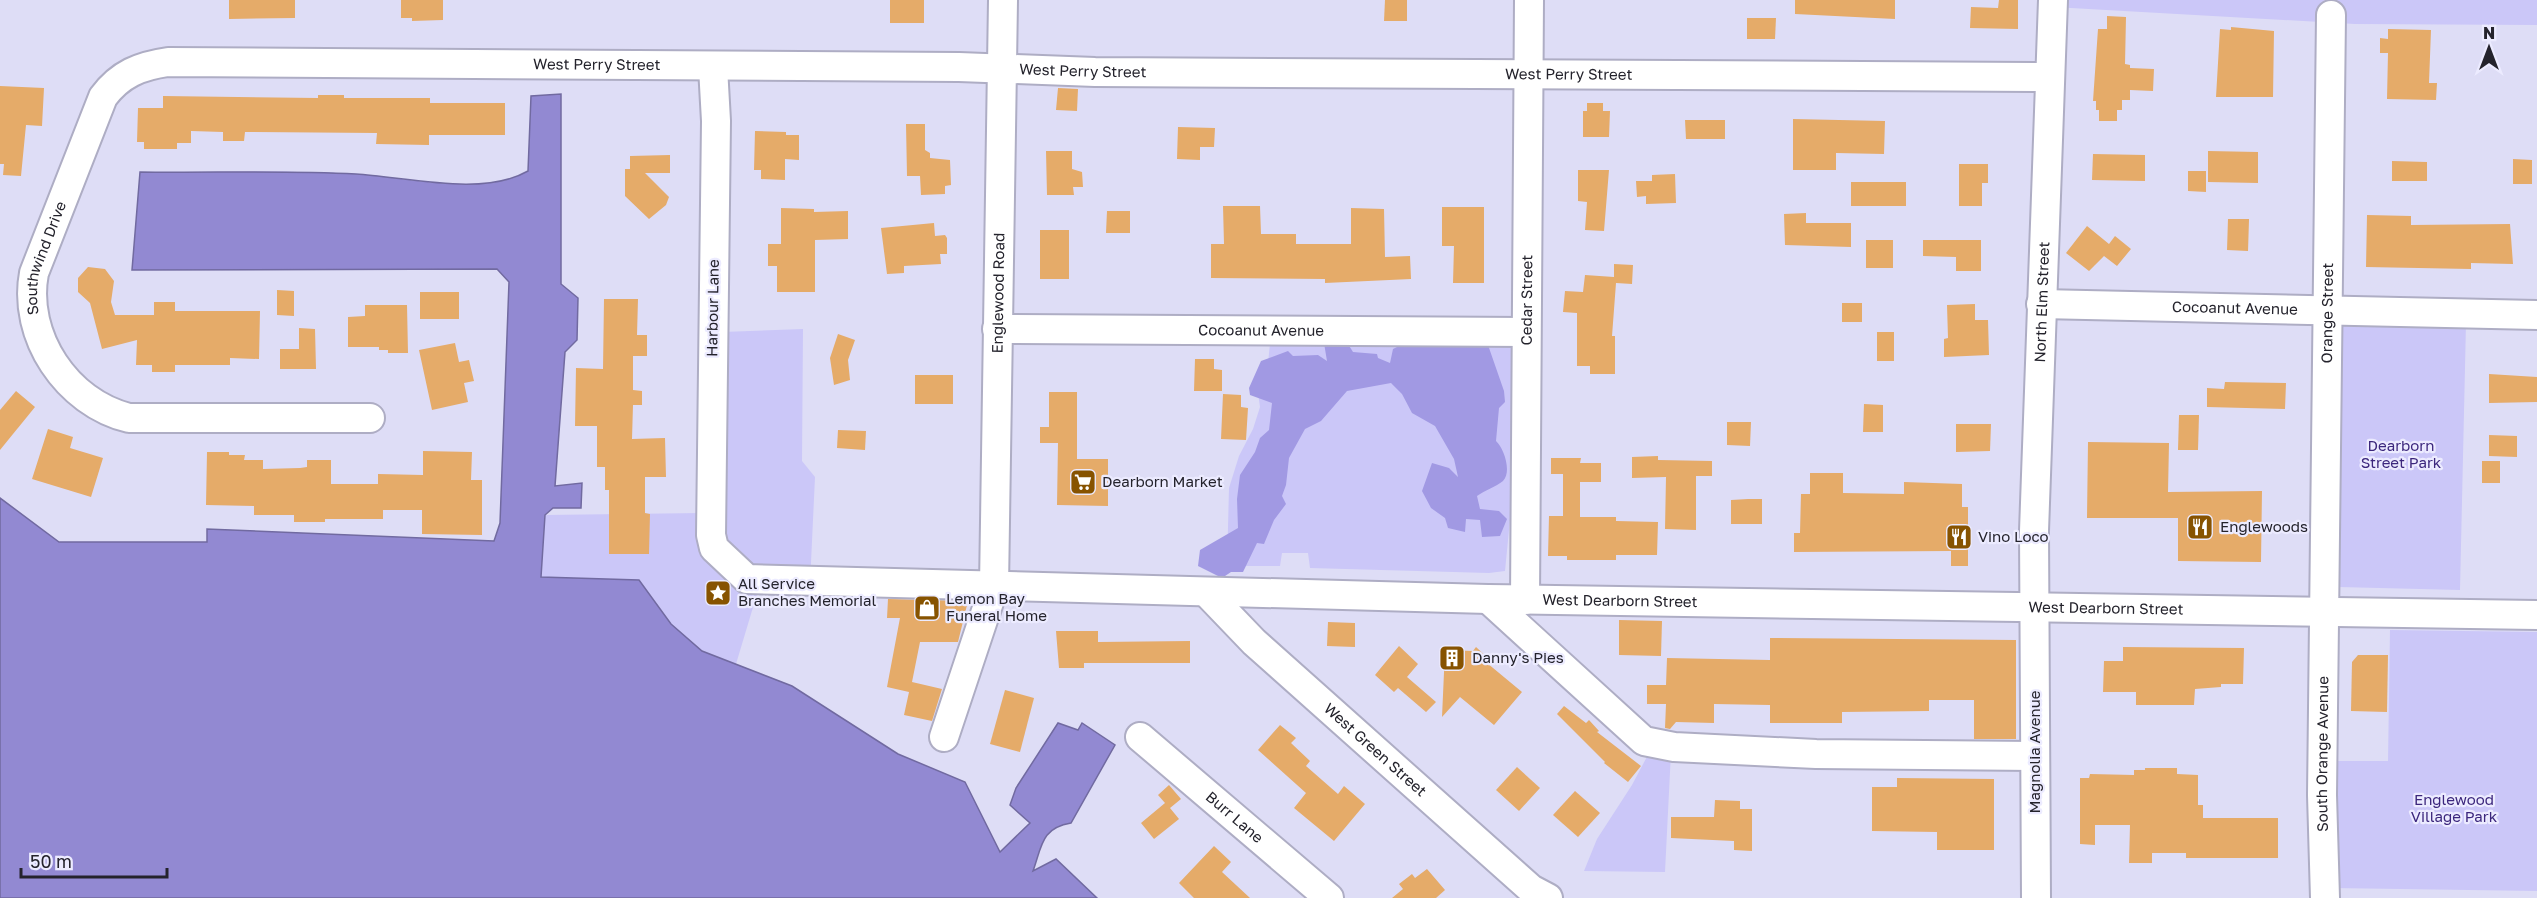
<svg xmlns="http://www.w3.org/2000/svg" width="2537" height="898" viewBox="0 0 2537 898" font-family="'Golos Text',sans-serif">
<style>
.green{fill:#cbc7f8}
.forest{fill:#a199e3}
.water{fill:#9289d2;stroke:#716aa0;stroke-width:1.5}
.building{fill:#e5ab69}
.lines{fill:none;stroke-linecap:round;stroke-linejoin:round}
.minor-casing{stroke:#aeadc4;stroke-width:32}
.minor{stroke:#fff;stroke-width:28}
.labels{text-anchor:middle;stroke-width:4.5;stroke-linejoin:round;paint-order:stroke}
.street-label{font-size:15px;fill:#24232c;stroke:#ecebff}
.park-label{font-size:15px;fill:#3c277d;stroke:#ecebff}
.poi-label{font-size:15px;fill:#24232c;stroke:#ecebff;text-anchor:start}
</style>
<rect width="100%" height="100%" fill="#deddf6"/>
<!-- green -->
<g class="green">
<polygon points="2053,0 2537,0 2537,25 2355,24 2053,7"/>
<polygon points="2341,321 2466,323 2460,590 2339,587"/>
<polygon points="803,329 802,461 815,477 810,584 760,584 736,664 702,651 671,624 659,607 599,579 541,577 545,515 702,513 722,332"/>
<polygon points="1271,334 1516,346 1512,499 1505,571 1489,573 1310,568 1308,553 1282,553 1280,566 1227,566 1229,488 1239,456 1253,429 1260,407 1258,393 1268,363"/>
<polygon points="2390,630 2537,632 2537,891 2332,888 2335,761 2388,761"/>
<polygon points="1650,751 1671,752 1665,872 1584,871 1597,839 1632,785"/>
</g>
<!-- forest -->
<path class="forest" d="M1423 334 1488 345 1504 391 1505 402 1499 408 1496 441C1504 448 1512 472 1503 481 1496 487 1485 490 1477 496L1480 509 1499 511 1507 519 1500 536 1482 537 1480 520 1466 519 1465 532 1448 528 1445 518 1431 508 1422 491 1432 463 1449 468 1458 477 1454 459 1435 426 1412 413 1402 394 1391 383 1347 391 1321 421 1305 429 1289 458 1286 485 1282 496 1286 504 1274 520 1264 544 1257 543 1243 572H1231L1222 578 1198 566 1200 550 1238 528 1237 499 1240 475 1255 452 1260 438 1269 430 1272 403 1250 395 1249 388 1261 361 1288 351 1293 356 1318 355 1327 361 1324 343 1348 344 1353 352 1377 354 1378 358 1390 363 1393 349Z"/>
<!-- water -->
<path class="water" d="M561 94V284L578 298 577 340 565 352 555 486 582 483 581 508H553L545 515 541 577 639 580 671 624 702 651 792 686 898 754 965 782 1000 852 1030 823 1010 805 1016 788 1058 723 1078 730 1082 723 1115 745 1071 823C1041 828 1042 846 1033 871L1056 859 1097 898H0V498L59 542H207V529L494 541 500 523 509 282 497 269 132 270 140 172C211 173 284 170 356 174 406 177 483 197 528 171L531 96Z"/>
<!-- building -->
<g class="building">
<polygon points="229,0 295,0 295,18 229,19"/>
<polygon points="401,0 443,0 443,20 412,21 412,18 401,18"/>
<rect x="890" y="0" width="34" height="23"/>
<polygon points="1385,0 1407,0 1407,21 1384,21"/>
<polygon points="1795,0 1895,0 1895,19 1795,14"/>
<polygon points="1999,0 2018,0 2018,29 1970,28 1971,7 1998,8"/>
<polygon points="2107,16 2126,17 2125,64 2130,65 2130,68 2154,69 2153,91 2130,90 2130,100 2122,100 2122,110 2117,110 2117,121 2099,121 2099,110 2096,110 2096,101 2093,101 2098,29 2107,29"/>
<polygon points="1747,18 1776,18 1775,39 1747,39"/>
<polygon points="2231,27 2274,31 2273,97 2216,97 2220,29 2231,30"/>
<polygon points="2388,29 2431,30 2429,83 2437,83 2436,100 2387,99 2388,53 2380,53 2380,38 2388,39"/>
<polygon points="0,86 44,88 42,126 26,125 21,176 3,175 4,164 0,164"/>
<polygon points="1058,88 1078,89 1077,111 1056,110"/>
<polygon points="318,95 344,95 344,98 430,98 430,103 505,103 505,135 429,135 429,145 376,144 377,133 245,132 244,141 223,141 223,132 191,131 191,143 177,143 177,149 144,149 144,142 137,142 138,108 163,108 163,96 318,98"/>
<polygon points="1587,103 1603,103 1603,111 1610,111 1609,137 1583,137 1583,111 1587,111"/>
<polygon points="1793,119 1885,121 1884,154 1836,153 1836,170 1793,170"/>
<polygon points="1685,120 1725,120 1725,139 1686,139"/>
<polygon points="906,124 925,124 925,150 930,153 930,158 950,160 951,185 945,186 945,194 921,195 920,176 907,176"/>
<polygon points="1178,127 1215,128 1214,147 1200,147 1200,160 1177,159"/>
<polygon points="755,131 786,132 786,135 799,135 799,160 785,159 785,180 761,179 761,170 754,170"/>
<polygon points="1046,151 1072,151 1072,169 1082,172 1083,187 1073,187 1074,195 1047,195"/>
<polygon points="2208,151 2258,152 2258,183 2208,182"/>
<polygon points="2093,154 2145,155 2145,181 2092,180"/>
<polygon points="670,155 670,173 645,173 669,197 666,205 649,219 625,196 625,169 630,169 630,156"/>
<polygon points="2513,159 2532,160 2532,184 2513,184"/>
<polygon points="2392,161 2427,162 2427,181 2392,181"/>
<polygon points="1959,164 1988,164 1988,183 1982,183 1982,206 1959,206"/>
<polygon points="1578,170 1609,170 1604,231 1585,230 1587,202 1578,201"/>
<polygon points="2188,171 2206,171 2206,192 2188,191"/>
<polygon points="1675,174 1676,203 1646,204 1646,196 1637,197 1636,181 1652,181 1652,175"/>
<rect x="1851" y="182" width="55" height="24"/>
<polygon points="1223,206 1260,206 1261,234 1296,234 1296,244 1351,244 1351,208 1384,209 1385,257 1410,256 1411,279 1325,283 1325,279 1211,278 1211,244 1224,244"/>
<polygon points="1442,207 1484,207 1484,283 1453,283 1454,246 1442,246"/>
<polygon points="781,208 814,209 814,212 848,211 848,239 815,240 815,292 777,292 777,266 768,266 768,244 781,244"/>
<polygon points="1107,211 1130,211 1130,233 1106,233"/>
<polygon points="1806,213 1806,223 1851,223 1851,247 1785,245 1784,214"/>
<polygon points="2367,215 2411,216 2411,225 2510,224 2513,264 2471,263 2471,269 2366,267"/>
<polygon points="2228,219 2249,219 2248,251 2227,250"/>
<polygon points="934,223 935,236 945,235 947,238 947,254 940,254 941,264 904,266 904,273 887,274 881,228"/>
<polygon points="2087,226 2109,244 2115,236 2131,249 2117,266 2104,256 2089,271 2066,253"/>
<rect x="1040" y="230" width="29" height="49"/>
<rect x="1866" y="240" width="27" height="28"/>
<polygon points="1923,240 1981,240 1981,271 1956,271 1956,257 1923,256"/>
<polygon points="1614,264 1633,265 1632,284 1616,283 1612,336 1615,336 1615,374 1590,374 1590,366 1577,366 1577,313 1563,312 1565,291 1583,292 1585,275 1614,277"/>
<polygon points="88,267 105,269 114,281 111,302 115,315 154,315 154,302 175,302 175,311 260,311 259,359 230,358 230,365 175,365 175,372 152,372 152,365 136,365 137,340 102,349 90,303 78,292 78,278"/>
<polygon points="277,290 294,291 294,316 277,315"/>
<rect x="420" y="292" width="39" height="27"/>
<polygon points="604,299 638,299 637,335 647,335 647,356 633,356 633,390 642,391 642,405 633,405 632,439 665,438 666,477 645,477 645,513 650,514 649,554 609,554 609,490 605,490 605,467 597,467 597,426 575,426 576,368 603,369"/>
<rect x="1842" y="303" width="20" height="19"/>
<polygon points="1975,304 1975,320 1988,320 1989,355 1944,357 1944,339 1948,338 1947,305"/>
<polygon points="365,305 407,305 408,353 388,353 388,350 379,350 379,347 348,347 348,317 365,316"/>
<polygon points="299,328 315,329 316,369 280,369 280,349 299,349"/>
<rect x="1877" y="332" width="17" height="29"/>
<polygon points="838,334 855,340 848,360 850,380 834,385 830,358"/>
<polygon points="455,343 459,362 469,360 474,381 464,383 468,402 432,410 419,350"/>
<polygon points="1195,359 1214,359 1214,369 1222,370 1222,391 1194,391"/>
<polygon points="2489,374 2537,377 2537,402 2489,403"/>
<rect x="915" y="375" width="38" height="29"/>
<polygon points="2225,382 2286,383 2285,409 2207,407 2207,388 2224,389"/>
<polygon points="16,391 35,407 0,450 0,410"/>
<polygon points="1049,392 1077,392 1077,459 1108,459 1108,506 1057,505 1058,443 1040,443 1040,427 1049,427"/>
<polygon points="1223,394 1241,395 1241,407 1248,408 1246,440 1221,439"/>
<polygon points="1864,404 1883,405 1883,432 1863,432"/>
<polygon points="2179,415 2199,415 2198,450 2178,450"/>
<polygon points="1727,422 1751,422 1750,446 1727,445"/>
<polygon points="1956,424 1991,424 1990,451 1956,452"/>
<polygon points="48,429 73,437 70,448 103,458 91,497 32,479"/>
<polygon points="838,430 866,431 865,450 837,448"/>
<polygon points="2489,435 2517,436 2517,457 2489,456"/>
<polygon points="2088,442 2169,443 2168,492 2262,491 2261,562 2178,561 2178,518 2087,518"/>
<polygon points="423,451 472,452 471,480 482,480 482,535 422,534 422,510 383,510 383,519 325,519 325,522 294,522 294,515 254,515 254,506 206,505 207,452 229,452 229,455 245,455 244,460 263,460 263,469 300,468 307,467 307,460 331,460 331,484 378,484 378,474 423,475"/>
<polygon points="1658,456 1658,460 1712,461 1712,476 1696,476 1696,530 1665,529 1666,477 1632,478 1632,457"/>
<polygon points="1551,458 1581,458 1580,463 1601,463 1601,482 1580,482 1580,517 1616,517 1616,521 1658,522 1657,555 1616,555 1616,560 1567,560 1567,556 1548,556 1549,516 1563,516 1563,474 1551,474"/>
<rect x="2482" y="461" width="18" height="22"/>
<polygon points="1810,473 1843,473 1843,493 1904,494 1904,482 1962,484 1962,507 1968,507 1968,566 1951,566 1951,551 1794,552 1794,533 1800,533 1801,494 1810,494"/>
<polygon points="1748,499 1762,499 1762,524 1731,524 1731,500"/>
<polygon points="888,599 968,601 958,642 920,642 912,682 942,689 932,721 904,715 909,692 887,687 900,618 887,618"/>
<polygon points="1619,620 1662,621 1661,656 1619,655"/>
<polygon points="1328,622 1355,623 1355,647 1327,646"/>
<polygon points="1056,631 1098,631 1098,642 1190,641 1190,663 1084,663 1084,668 1059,668"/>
<polygon points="1770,638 2016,640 2016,739 1974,739 1974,700 1929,700 1929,711 1842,712 1842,723 1770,723 1770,705 1714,704 1714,723 1676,722 1670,729 1665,728 1666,704 1647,704 1647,685 1666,685 1667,658 1770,660"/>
<polygon points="1399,646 1418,664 1407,677 1436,702 1426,712 1398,688 1394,692 1375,675"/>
<polygon points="1476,647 1490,660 1487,663 1522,692 1494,725 1460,697 1442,717 1445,650 1473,651"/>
<polygon points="2123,647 2244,648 2243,684 2221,684 2221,687 2195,689 2194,705 2136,705 2136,692 2103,692 2104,661 2123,661"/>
<polygon points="2358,655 2388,655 2387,712 2351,711 2352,662"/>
<polygon points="1005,690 1034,698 1020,752 990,744"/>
<polygon points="1564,706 1586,723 1589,720 1599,731 1597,732 1641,766 1628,782 1604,763 1605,762 1557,714"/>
<polygon points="1280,725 1296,738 1291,743 1310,761 1306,766 1338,794 1344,786 1365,804 1334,841 1294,808 1306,793 1258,750"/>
<polygon points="1517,767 1540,788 1519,811 1496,790"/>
<polygon points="2145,768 2177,768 2177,774 2198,775 2198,805 2203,805 2203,818 2278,818 2278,858 2186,858 2186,853 2152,853 2152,863 2129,863 2130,825 2095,825 2095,845 2080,844 2080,778 2089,778 2090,774 2134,775 2134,770 2145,770"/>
<polygon points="1897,778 1994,779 1994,850 1937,850 1937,832 1872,831 1872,787 1897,787"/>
<polygon points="1169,785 1181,799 1170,808 1179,819 1154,839 1141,823 1165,803 1158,795"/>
<polygon points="1575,791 1600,813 1578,837 1553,815"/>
<polygon points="1715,800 1740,801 1740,809 1752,809 1752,851 1734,850 1734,841 1671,838 1671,817 1714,817"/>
<polygon points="1214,846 1231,862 1222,872 1250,898 1194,898 1179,883"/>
<polygon points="1427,869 1445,890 1436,898 1392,898 1403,889 1399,884 1412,874 1415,878"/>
</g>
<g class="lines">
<defs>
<g id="minor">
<path id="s1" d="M713 67 716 121 711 535 714 548 747 579 1488 599 2537 615"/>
<path id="s2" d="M2041 304 2537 315"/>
<path id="s3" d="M997 329 1526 332"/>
<path id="s4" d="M370 418H129C67 403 22 336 34 273L103 97C120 74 140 66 168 62L959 67 1095 72 2049 77"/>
<path id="s5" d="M1207 593 1254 642 1531 889 1548 898"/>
<polyline points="1488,599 1644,741 1674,747 1816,754 2035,756"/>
<path id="s6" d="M1525 600 1529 0"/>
<path id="s7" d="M944 737 994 587 1003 0"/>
<path id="s8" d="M1140 737 1329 898"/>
<path id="s9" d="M2036 898 2034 531 2053 0"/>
<path id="s10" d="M2325 898 2322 795 2331 15"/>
</g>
</defs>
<!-- minor casing -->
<use href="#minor" class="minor-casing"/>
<!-- minor -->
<use href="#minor" class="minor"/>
</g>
<!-- icons -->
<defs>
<symbol id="supermarket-square" viewBox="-11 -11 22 22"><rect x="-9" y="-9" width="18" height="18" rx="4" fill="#875300" stroke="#ecebff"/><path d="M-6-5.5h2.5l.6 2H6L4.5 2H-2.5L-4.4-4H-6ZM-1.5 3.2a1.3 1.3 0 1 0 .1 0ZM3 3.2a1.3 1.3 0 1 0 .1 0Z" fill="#fff"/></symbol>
<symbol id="restaurant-square" viewBox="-11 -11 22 22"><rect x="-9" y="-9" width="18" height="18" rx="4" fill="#875300" stroke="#ecebff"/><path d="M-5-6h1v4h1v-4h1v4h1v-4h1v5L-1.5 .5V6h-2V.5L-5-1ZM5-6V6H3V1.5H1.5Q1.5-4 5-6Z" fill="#fff"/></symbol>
<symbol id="sight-square" viewBox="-11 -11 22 22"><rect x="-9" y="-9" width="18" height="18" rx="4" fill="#875300" stroke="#ecebff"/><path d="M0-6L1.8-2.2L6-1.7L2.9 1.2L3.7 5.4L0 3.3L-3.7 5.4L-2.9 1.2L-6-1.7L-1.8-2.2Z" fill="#fff"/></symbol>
<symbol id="shop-square" viewBox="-11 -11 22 22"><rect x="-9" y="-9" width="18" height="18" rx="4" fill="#875300" stroke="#ecebff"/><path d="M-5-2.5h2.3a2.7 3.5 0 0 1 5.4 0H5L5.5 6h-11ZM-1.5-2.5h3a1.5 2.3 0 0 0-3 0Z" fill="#fff"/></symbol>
<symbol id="building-square" viewBox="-11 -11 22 22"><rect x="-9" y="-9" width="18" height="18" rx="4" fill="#875300" stroke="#ecebff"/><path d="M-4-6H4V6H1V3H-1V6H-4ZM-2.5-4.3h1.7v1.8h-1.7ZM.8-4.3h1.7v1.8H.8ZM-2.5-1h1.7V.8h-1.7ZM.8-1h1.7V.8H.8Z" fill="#fff"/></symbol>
</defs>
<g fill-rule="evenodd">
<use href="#supermarket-square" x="1068" y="467" width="30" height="30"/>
<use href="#restaurant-square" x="2185" y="512" width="30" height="30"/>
<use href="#restaurant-square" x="1944" y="522" width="30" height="30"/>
<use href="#sight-square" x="703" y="578" width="30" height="30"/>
<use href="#shop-square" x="912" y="593" width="30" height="30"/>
<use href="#building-square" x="1437" y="643" width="30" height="30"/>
</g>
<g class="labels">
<!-- street labels -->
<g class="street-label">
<text dy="5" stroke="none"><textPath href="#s4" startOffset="1125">West Perry Street</textPath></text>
<text dy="5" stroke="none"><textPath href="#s4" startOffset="1611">West Perry Street</textPath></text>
<text dy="5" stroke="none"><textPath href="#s4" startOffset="2097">West Perry Street</textPath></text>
<text dy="5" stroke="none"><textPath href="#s4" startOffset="448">Southwind Drive</textPath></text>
<text dy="5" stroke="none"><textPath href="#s7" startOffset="452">Englewood Road</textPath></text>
<text dy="5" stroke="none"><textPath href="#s6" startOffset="300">Cedar Street</textPath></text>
<text dy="5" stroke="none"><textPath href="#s9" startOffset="596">North Elm Street</textPath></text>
<text transform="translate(713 308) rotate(-89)" y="5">Harbour Lane</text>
<text dy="5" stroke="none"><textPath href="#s2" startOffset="194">Cocoanut Avenue</textPath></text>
<text dy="5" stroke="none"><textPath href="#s10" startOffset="585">Orange Street</textPath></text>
<text dy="5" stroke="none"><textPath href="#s3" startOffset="264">Cocoanut Avenue</textPath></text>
<text dy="5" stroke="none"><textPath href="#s1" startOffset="1400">West Dearborn Street</textPath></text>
<text dy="5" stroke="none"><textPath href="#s1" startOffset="1886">West Dearborn Street</textPath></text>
<text dy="5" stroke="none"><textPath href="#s5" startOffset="230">West Green Street</textPath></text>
<text transform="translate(2035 752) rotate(-90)" y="5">Magnolia Avenue</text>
<text dy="5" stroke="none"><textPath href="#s10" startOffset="144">South Orange Avenue</textPath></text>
<text dy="5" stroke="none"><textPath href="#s8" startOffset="124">Burr Lane</textPath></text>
</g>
<!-- park labels -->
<g class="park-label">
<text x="2401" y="451">Dearborn<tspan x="2401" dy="17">Street Park</tspan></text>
<text x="2454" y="805">Englewood<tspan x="2454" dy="17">Village Park</tspan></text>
</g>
<!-- poi labels -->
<g class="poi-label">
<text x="1102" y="487">Dearborn Market</text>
<text x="2220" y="532">Englewoods</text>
<text x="1978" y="542">Vino Loco</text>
<text x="738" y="589">All Service<tspan x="738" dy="17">Branches Memorial</tspan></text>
<text x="946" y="604">Lemon Bay<tspan x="946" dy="17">Funeral Home</tspan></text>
<text x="1472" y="663">Danny's Pies</text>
</g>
</g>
<!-- north arrow -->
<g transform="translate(2489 48)" stroke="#ecebff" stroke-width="4.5" paint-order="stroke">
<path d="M0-4.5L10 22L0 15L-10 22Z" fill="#24232c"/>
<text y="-9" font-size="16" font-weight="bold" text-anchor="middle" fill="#24232c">N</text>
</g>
<!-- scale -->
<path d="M21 868v9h146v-9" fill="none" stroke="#24232c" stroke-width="3"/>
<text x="30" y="868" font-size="18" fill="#24232c" stroke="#ecebff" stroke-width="4.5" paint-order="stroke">50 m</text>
</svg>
